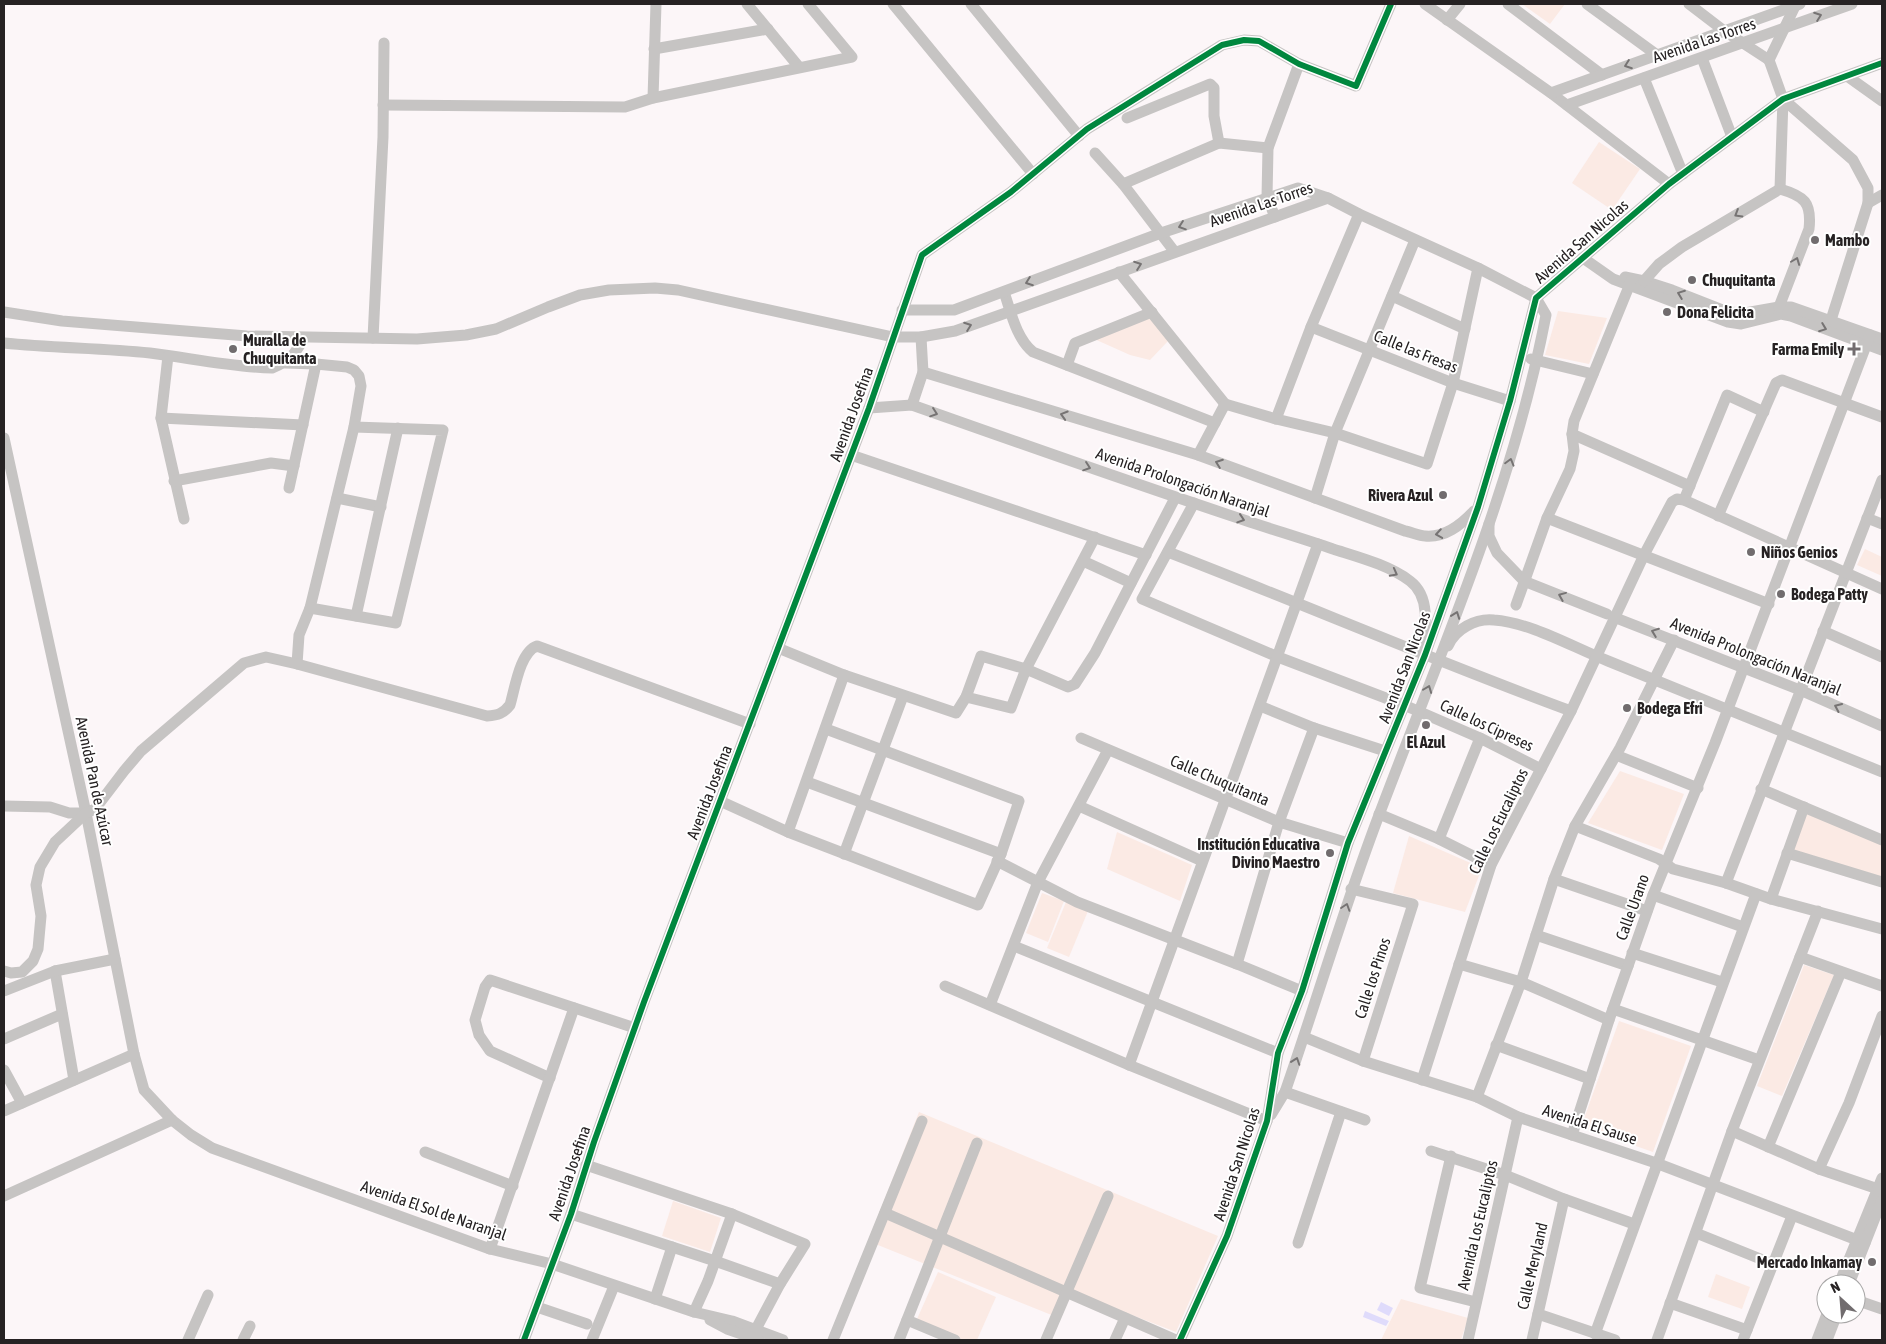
<svg xmlns="http://www.w3.org/2000/svg" width="1886" height="1344" viewBox="0 0 1886 1344" font-family="'Asap Condensed',sans-serif">
<style>
.green{fill:#fbeae4}
.water{fill:#dfdbfb}
.lines{fill:none;stroke-linecap:round;stroke-linejoin:round}
.minor{stroke:#c6c4c3;stroke-width:11}
.cycleway-casing{stroke:#fff;stroke-width:9}
.cycleway{stroke:#00873e;stroke-width:6}
.oneway{stroke:#767373}
.poi-dot{fill:#716c6e;stroke:#fff;stroke-width:2}
.labels{text-anchor:middle;stroke-width:4;stroke-linejoin:round;paint-order:stroke}
.street-label{font-size:16px;fill:#262223;stroke:#fff}
.poi-label{font-size:16px;font-weight:bold;fill:#262223;stroke:#fff;text-anchor:start}
</style>
<rect width="100%" height="100%" fill="#fcf6f8"/>
<!-- green -->
<g class="green">
<polygon points="1522,4 1565,4 1550,24"/>
<polygon points="1599,142 1640,169 1612,210 1572,183"/>
<polygon points="1558,311 1607,318 1589,364 1545,355"/>
<polygon points="1150,316 1168,341 1150,360 1130,355 1092,338"/>
<polygon points="1865,549 1882,557 1882,576 1857,565"/>
<polygon points="1620,771 1684,794 1662,850 1588,823"/>
<polygon points="1805,812 1882,844 1882,877 1793,850"/>
<polygon points="1117,832 1192,865 1180,901 1107,869"/>
<polygon points="1409,836 1482,868 1465,912 1393,893"/>
<polygon points="1042,893 1064,901 1048,942 1026,933"/>
<polygon points="1066,902 1088,911 1069,957 1047,948"/>
<polygon points="1804,965 1834,975 1782,1096 1757,1086"/>
<polygon points="1619,1021 1691,1046 1653,1152 1581,1127"/>
<polygon points="919,1112 1218,1236 1176,1332 1067,1290 1054,1316 868,1241"/>
<polygon points="673,1201 721,1218 710,1252 662,1236"/>
<polygon points="938,1272 996,1297 977,1340 963,1340 917,1319"/>
<polygon points="1716,1274 1750,1287 1742,1309 1708,1297"/>
<polygon points="1401,1299 1468,1318 1461,1340 1381,1340"/>
</g>
<!-- water -->
<g class="water">
<polygon points="1381,1302 1393,1308 1389,1316 1377,1310"/>
<polygon points="1365,1311 1389,1321 1386,1326 1363,1317"/>
</g>
<g class="lines">
<!-- minor -->
<g class="minor">
<polyline points="747,4 799,67"/>
<polyline points="893,4 1033,174"/>
<polyline points="971,4 1079,136"/>
<polyline points="1425,4 1551,93 1669,184"/>
<polyline points="1508,4 1602,75"/>
<polyline points="1587,4 1657,55"/>
<polyline points="1689,4 1723,30 1769,60"/>
<polyline points="1447,20 1460,4"/>
<polyline points="654,49 768,29"/>
<polyline points="1702,58 1732,137"/>
<polyline points="1769,60 1783,99 1780,189"/>
<polyline points="1769,60 1796,4"/>
<polyline points="1847,76 1882,101"/>
<polyline points="1644,78 1683,174"/>
<polyline points="1551,93 1800,4"/>
<polyline points="653,98 656,4"/>
<polyline points="1783,99 1853,160 1868,188 1868,203 1831,320"/>
<polyline points="383,105 625,107 653,98 852,57 808,4"/>
<polyline points="1567,105 1852,4"/>
<polyline points="1127,118 1210,84 1214,88 1214,116 1219,143"/>
<polyline points="1095,153 1123,184 1174,251"/>
<polyline points="1123,184 1219,143 1268,148"/>
<polyline points="1868,203 1882,195"/>
<polyline points="1275,217 1267,197 1268,148 1299,64"/>
<polyline points="1583,258 1613,279 1728,322 1741,324 1781,314 1791,316 1882,350"/>
<polyline points="1119,272 1225,404"/>
<polyline points="1625,277 1644,281 1672,290 1728,312 1745,313 1779,307 1791,307 1882,339"/>
<path d="M1644 281 1659 264 1682 247 1780 189C1804 196 1812 202 1809 229L1779 307"/>
<path d="M1004 292C1011 312 1016 338 1033 352L1215 423"/>
<polyline points="1392,296 1465,329"/>
<polyline points="902,310 954,310 1161,233 1298,188 1328,198 1359,214 1478,268 1536,298"/>
<polyline points="4,312 62,321 247,336 417,339 466,335 496,329 548,307 580,295 609,290 655,288 678,290 893,337 921,337 955,331 1328,198"/>
<polyline points="1311,327 1453,383 1510,401"/>
<polyline points="373,338 383,137 384,43"/>
<path d="M4 343C52 348 101 348 150 353 190 358 231 367 272 368 290 361 295 354 304 338"/>
<polyline points="168,356 161,418 184,519"/>
<polyline points="1531,359 1593,374"/>
<polyline points="285,363 316,364 347,367 354,370 359,376 361,386 354,427 310,608 299,635 297,664"/>
<polyline points="1067,365 1075,343 1152,312"/>
<path d="M923 372 1198 455 1405 531C1411 532 1419 536 1425 536 1445 538 1461 525 1474 511"/>
<polyline points="912,405 923,372 921,337"/>
<path d="M869 408 912 405C1022 444 1132 483 1244 520 1274 530 1304 539 1333 549 1358 557 1389 565 1410 581 1430 596 1427 627 1420 648"/>
<polyline points="161,418 303,425"/>
<polyline points="1276,419 1311,327 1359,214"/>
<polyline points="1572,434 1690,486"/>
<polyline points="4,438 86,813 134,1054 144,1090 172,1120 191,1135 212,1148 490,1249 552,1264 694,1312 732,1321 783,1340"/>
<polyline points="851,455 1146,555"/>
<polyline points="1198,455 1225,404 1276,419 1335,433 1427,464 1453,383 1478,268"/>
<polyline points="174,481 271,463 294,466"/>
<polyline points="289,488 316,364"/>
<polyline points="337,498 381,507"/>
<polyline points="1315,498 1335,433 1415,240"/>
<polyline points="1684,500 1727,395 1764,412"/>
<polyline points="1194,503 1142,599 1278,657 1404,705 1480,738 1541,769"/>
<polyline points="1718,516 1776,383 1782,380 1882,417"/>
<polyline points="1547,518 1769,604"/>
<polyline points="1867,518 1882,524"/>
<polyline points="1489,524 1489,536 1497,553 1524,581 1607,614"/>
<path d="M1168 552C1303 604 1435 661 1571 711"/>
<polyline points="1083,561 1131,583"/>
<polyline points="1516,605 1547,518 1570,469 1574,451 1572,434 1574,421 1632,279"/>
<polyline points="310,608 396,623 443,430 354,427"/>
<polyline points="356,616 398,428"/>
<polyline points="1616,618 1800,690 1882,726"/>
<polyline points="1823,631 1882,657"/>
<path d="M1448 646C1455 629 1476 618 1494 620 1532 623 1572 647 1608 661 1699 698 1791 735 1882 772"/>
<polyline points="778,648 844,675 956,713 966,697 981,656 1026,669 1095,537"/>
<polyline points="966,697 1011,708 1026,669 1068,687 1075,684 1095,653 1175,498"/>
<polyline points="1260,706 1314,728 1385,751"/>
<polyline points="1081,738 1279,822 1348,843"/>
<polyline points="1616,755 1698,788"/>
<polyline points="807,782 1001,854"/>
<polyline points="1761,789 1882,840"/>
<polyline points="720,801 788,832 978,905 1001,854 1019,801 826,729"/>
<polyline points="4,806 50,807 69,813 86,813"/>
<polyline points="1079,806 1202,861"/>
<polyline points="1379,814 1439,839 1491,865"/>
<polyline points="1575,826 1659,859 1673,869 1726,883 1771,899 1882,929"/>
<polyline points="788,832 844,675"/>
<polyline points="1439,839 1480,738"/>
<polyline points="1787,853 1882,882"/>
<polyline points="844,854 903,696"/>
<polyline points="997,861 1077,902 1237,964 1302,991"/>
<polyline points="1554,879 1647,911"/>
<polyline points="1726,883 1882,480"/>
<polyline points="1351,889 1413,904 1363,1061"/>
<polyline points="1653,895 1743,927"/>
<polyline points="1771,899 1804,807"/>
<polyline points="1536,935 1628,966"/>
<polyline points="1014,946 1278,1053"/>
<polyline points="1632,953 1722,982"/>
<polyline points="1800,957 1882,986"/>
<polyline points="1237,964 1279,822 1314,728"/>
<polyline points="1459,964 1521,982 1609,1020"/>
<path d="M4 971 11 973 22 972 33 961 38 949 41 916 36 885 40 867 55 842 86 813 95 809 124 771 141 751 244 663 266 657 297 664 487 716C498 715 503 714 510 705 515 688 520 652 537 646L750 724"/>
<polyline points="55,971 74,1080"/>
<polyline points="945,986 1129,1065 1267,1121"/>
<polyline points="4,991 55,971 115,959"/>
<polyline points="990,1005 1038,882 1108,750"/>
<polyline points="1613,1009 1759,1060"/>
<polyline points="1304,1037 1363,1061 1477,1097 1518,1117 1656,1163 1865,1243"/>
<polyline points="4,1039 62,1014"/>
<polyline points="1496,1045 1590,1079"/>
<polyline points="1129,1065 1318,544"/>
<polyline points="4,1070 22,1103"/>
<polyline points="550,1078 490,1051 479,1035 475,1020 485,987 490,980 635,1028"/>
<polyline points="1422,1080 1491,865 1571,711 1644,555 1672,502 1677,499 1684,500 1882,589"/>
<polyline points="1285,1092 1365,1120"/>
<polyline points="1477,1097 1521,982 1554,879 1575,826 1620,748 1674,640"/>
<polyline points="4,1111 134,1054"/>
<path d="M1271 1115 1285 1092C1317 1000 1344 907 1379 815 1441 651 1513 488 1546 315L1536 298"/>
<polyline points="1732,1131 1819,1169 1878,1189"/>
<polyline points="1572,1135 1609,1020 1653,895 1715,743 1870,335"/>
<polyline points="1768,1147 1841,972"/>
<polyline points="1431,1151 1505,1175 1564,1199 1634,1224"/>
<polyline points="425,1152 513,1186"/>
<polyline points="1451,1156 1420,1288 1476,1302"/>
<polyline points="586,1165 732,1214 805,1244 780,1284 756,1329 747,1340"/>
<polyline points="1819,1169 1849,1103 1882,1016"/>
<polyline points="4,1196 172,1120"/>
<polyline points="885,1213 1176,1340"/>
<polyline points="571,1214 715,1261 780,1284"/>
<polyline points="1696,1233 1773,1264"/>
<polyline points="1298,1243 1341,1112"/>
<polyline points="490,1249 574,1008"/>
<polyline points="1839,1284 1882,1178"/>
<polyline points="1849,1284 1882,1200"/>
<polyline points="655,1299 672,1247"/>
<polyline points="1856,1300 1882,1309"/>
<polyline points="1670,1303 1747,1330"/>
<polyline points="537,1307 587,1324"/>
<polyline points="694,1312 708,1281 732,1214"/>
<polyline points="1538,1314 1615,1340"/>
<polyline points="710,1320 727,1329 759,1340"/>
<polyline points="907,1320 955,1340"/>
<polyline points="1595,1334 1756,894"/>
<polyline points="188,1340 208,1295"/>
<polyline points="243,1340 250,1326"/>
<polyline points="524,1340 571,1214 594,1142 644,1002 869,408 922,255 1011,192 1087,129 1222,45 1244,40 1259,41 1299,64 1356,86 1391,4"/>
<polyline points="592,1340 614,1286"/>
<polyline points="833,1340 922,1121"/>
<polyline points="899,1340 977,1143"/>
<polyline points="1046,1340 1108,1196"/>
<polyline points="1115,1340 1125,1318"/>
<polyline points="1180,1340 1227,1236 1267,1121 1278,1053 1302,991 1348,843 1425,655 1478,507 1510,401 1536,298 1669,184 1783,99 1882,63"/>
<polyline points="1468,1340 1518,1117"/>
<polyline points="1532,1340 1564,1199"/>
<polyline points="1657,1340 1732,1131 1818,911"/>
<polyline points="1743,1340 1792,1216"/>
<polyline points="1817,1340 1827,1314"/>
<polyline points="1827,1340 1837,1314"/>
</g>
<defs>
<g id="cycleway">
<polyline points="524,1340 571,1214 594,1142 644,1002 869,408 922,255 1011,192 1087,129 1222,45 1244,40 1259,41 1299,64 1356,86 1391,4"/>
<polyline points="1180,1340 1227,1236 1267,1121 1278,1053 1302,991 1348,843 1425,655 1478,507 1510,401 1536,298 1669,184 1783,99 1882,63"/>
</g>
</defs>
<!-- cycleway casing -->
<use href="#cycleway" class="cycleway-casing"/>
<!-- cycleway -->
<use href="#cycleway" class="cycleway"/>
</g>
<!-- one-way arrows -->
<defs><path id="oneway-chevron" d="M-2-3.5L2.5 0L-2 3.5" fill="none" stroke-width="1.6" stroke-linecap="round" stroke-linejoin="round" transform="scale(1.25)"/></defs>
<g class="oneway">
<use href="#oneway-chevron" transform="translate(1818 16) rotate(-20)"/>
<use href="#oneway-chevron" transform="translate(1628 65) rotate(160)"/>
<use href="#oneway-chevron" transform="translate(1738 214) rotate(149)"/>
<use href="#oneway-chevron" transform="translate(1182 226) rotate(161)"/>
<use href="#oneway-chevron" transform="translate(1796 261) rotate(-69)"/>
<use href="#oneway-chevron" transform="translate(1138 265) rotate(-20)"/>
<use href="#oneway-chevron" transform="translate(1029 282) rotate(160)"/>
<use href="#oneway-chevron" transform="translate(1681 294) rotate(-159)"/>
<use href="#oneway-chevron" transform="translate(968 326) rotate(-20)"/>
<use href="#oneway-chevron" transform="translate(1823 328) rotate(21)"/>
<use href="#oneway-chevron" transform="translate(934 413) rotate(19)"/>
<use href="#oneway-chevron" transform="translate(1064 415) rotate(-163)"/>
<use href="#oneway-chevron" transform="translate(1510 462) rotate(-74)"/>
<use href="#oneway-chevron" transform="translate(1219 463) rotate(-160)"/>
<use href="#oneway-chevron" transform="translate(1087 467) rotate(19)"/>
<use href="#oneway-chevron" transform="translate(1241 519) rotate(18)"/>
<use href="#oneway-chevron" transform="translate(1439 534) rotate(171)"/>
<use href="#oneway-chevron" transform="translate(1394 573) rotate(28)"/>
<use href="#oneway-chevron" transform="translate(1562 596) rotate(-158)"/>
<use href="#oneway-chevron" transform="translate(1456 615) rotate(-70)"/>
<use href="#oneway-chevron" transform="translate(1655 632) rotate(-159)"/>
<use href="#oneway-chevron" transform="translate(1428 689) rotate(-69)"/>
<use href="#oneway-chevron" transform="translate(1838 707) rotate(-156)"/>
<use href="#oneway-chevron" transform="translate(1346 907) rotate(-72)"/>
<use href="#oneway-chevron" transform="translate(1296 1061) rotate(-71)"/>
</g>
<!-- markers -->
<g class="poi-dot">
<circle cx="1815" cy="240" r="5"/>
<circle cx="1692" cy="280" r="5"/>
<circle cx="1667" cy="312" r="5"/>
<circle cx="233" cy="349" r="5"/>
<path d="M1851.5 341.5h5v5h5v5h-5v5h-5v-5h-5v-5h5z"/>
<circle cx="1443" cy="495" r="5"/>
<circle cx="1751" cy="552" r="5"/>
<circle cx="1781" cy="594" r="5"/>
<circle cx="1627" cy="708" r="5"/>
<circle cx="1426" cy="725" r="5"/>
<circle cx="1330" cy="853" r="5"/>
<circle cx="1872" cy="1262" r="5"/>
</g>
<g class="labels">
<!-- street labels -->
<g class="street-label">
<text transform="translate(1704 40) rotate(-19)" y="6">Avenida Las Torres</text>
<text transform="translate(1261 204) rotate(-19)" y="6">Avenida Las Torres</text>
<text transform="translate(1581 241) rotate(-41)" y="6">Avenida San Nicolas</text>
<text transform="translate(1416 351) rotate(22)" y="6">Calle las Fresas</text>
<text transform="translate(851 414) rotate(-70)" y="6">Avenida Josefina</text>
<text transform="translate(1183 482) rotate(19)" y="6">Avenida Prolongación Naranjal</text>
<text transform="translate(1756 656) rotate(22)" y="6">Avenida Prolongación Naranjal</text>
<text transform="translate(1404 667) rotate(-69)" y="6">Avenida San Nicolas</text>
<text transform="translate(1487 725) rotate(25)" y="6">Calle los Cipreses</text>
<text transform="translate(1220 780) rotate(23)" y="6">Calle Chuquitanta</text>
<text transform="translate(95 781) rotate(78)" y="6">Avenida Pan de Azúcar</text>
<text transform="translate(709 792) rotate(-69)" y="6">Avenida Josefina</text>
<text transform="translate(1498 821) rotate(-64)" y="6">Calle Los Eucaliptos</text>
<text transform="translate(1632 907) rotate(-70)" y="6">Calle Urano</text>
<text transform="translate(1372 978) rotate(-72)" y="6">Calle los Pinos</text>
<text transform="translate(1590 1124) rotate(18)" y="6">Avenida El Sause</text>
<text transform="translate(1236 1164) rotate(-72)" y="6">Avenida San Nicolas</text>
<text transform="translate(569 1173) rotate(-71)" y="6">Avenida Josefina</text>
<text transform="translate(434 1210) rotate(19)" y="6">Avenida El Sol de Naranjal</text>
<text transform="translate(1477 1225) rotate(-77)" y="6">Avenida Los Eucaliptos</text>
<text transform="translate(1532 1266) rotate(-77)" y="6">Calle Meryland</text>
</g>
<!-- poi labels -->
<g class="poi-label">
<text x="1825" y="246">Mambo</text>
<text x="1702" y="286">Chuquitanta</text>
<text x="1677" y="318">Dona Felicita</text>
<text x="243" y="346">Muralla de<tspan x="243" dy="18">Chuquitanta</tspan></text>
<text x="1844" y="355" text-anchor="end">Farma Emily</text>
<text x="1433" y="501" text-anchor="end">Rivera Azul</text>
<text x="1761" y="558">Niños Genios</text>
<text x="1791" y="600">Bodega Patty</text>
<text x="1637" y="714">Bodega Efri</text>
<text x="1426" y="748" text-anchor="middle">El Azul</text>
<text x="1320" y="850" text-anchor="end">Institución Educativa<tspan x="1320" dy="18">Divino Maestro</tspan></text>
<text x="1862" y="1268" text-anchor="end">Mercado Inkamay</text>
</g>
</g>
<!-- border -->
<rect width="1886" height="1344" fill="none" stroke="#262223" stroke-width="10"/>
<!-- north arrow -->
<g transform="translate(1841 1299) rotate(334)"><circle r="24" fill="#ffffff" stroke="#a8a7a7"/>
<path d="M0-4L9 19L0 12L-9 19Z" fill="#716c6e"/>
<text y="-8" font-size="14" font-weight="bold" text-anchor="middle" fill="#262223">N</text>
</g>
</svg>
